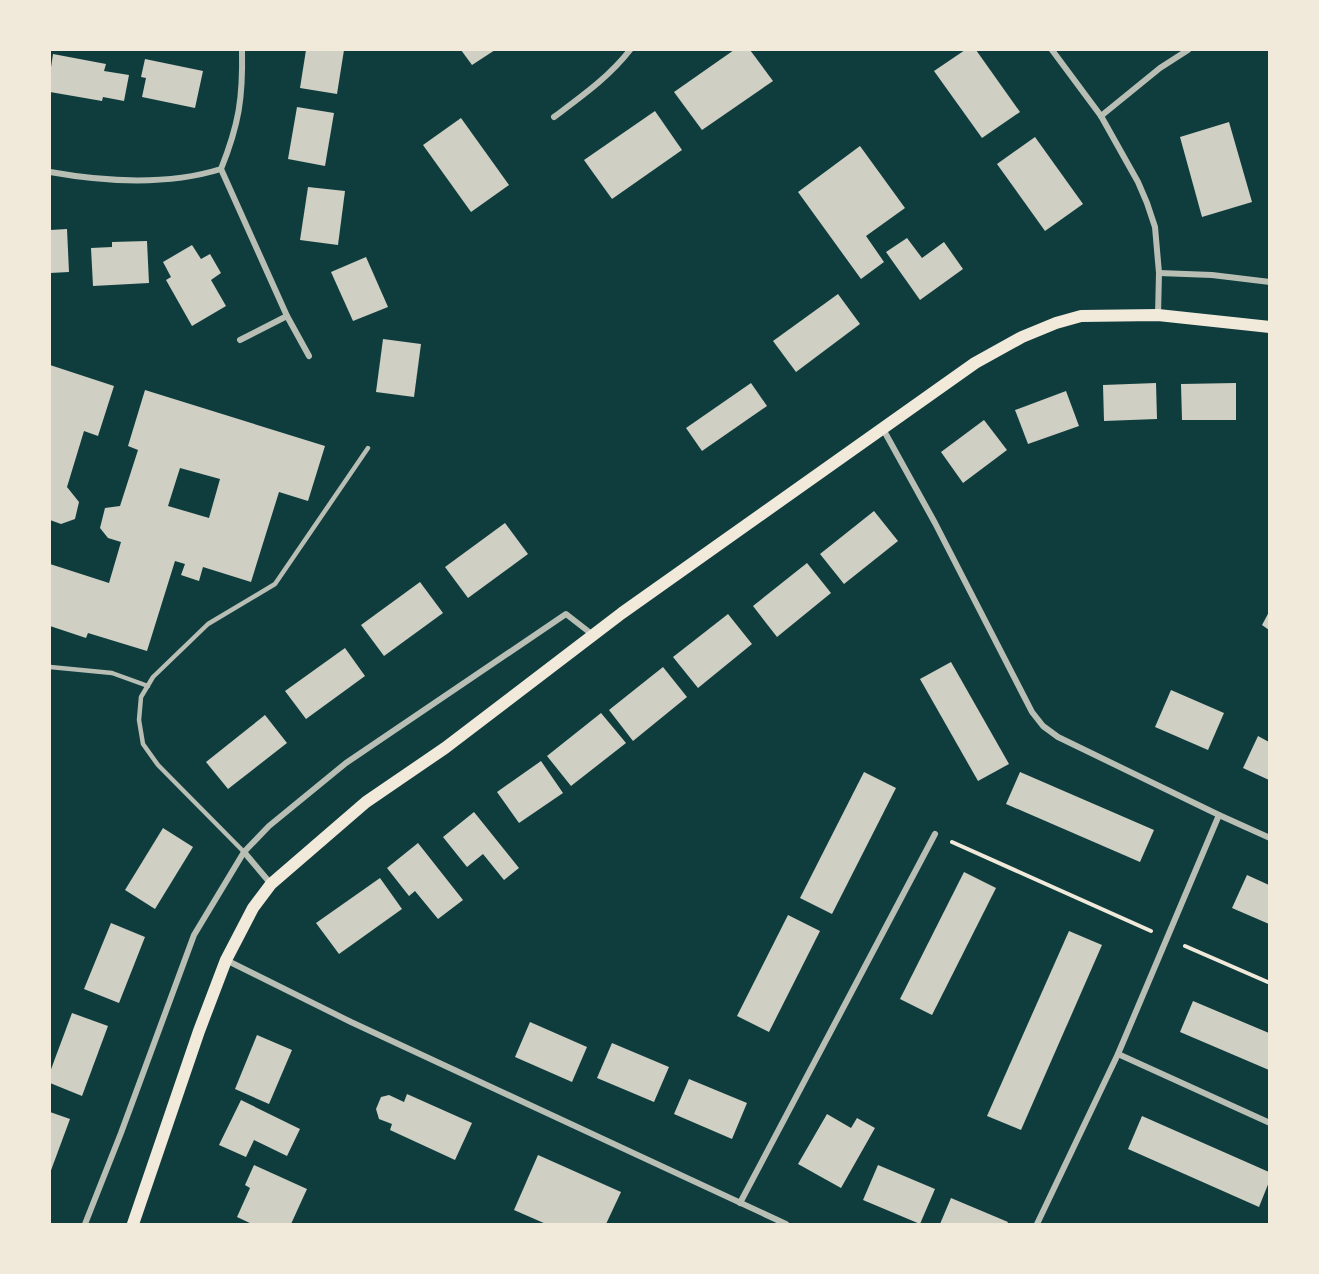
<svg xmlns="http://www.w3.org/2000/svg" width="1319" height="1274" viewBox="0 0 1319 1274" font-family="Montserrat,sans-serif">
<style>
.building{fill:#cfcfc3;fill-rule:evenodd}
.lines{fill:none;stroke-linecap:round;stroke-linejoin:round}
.path{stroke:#f1e9da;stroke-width:4}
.service{stroke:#b8beb3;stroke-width:4.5}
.minor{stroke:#b8beb3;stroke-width:6}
.secondary{stroke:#f1e9da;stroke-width:12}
</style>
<rect width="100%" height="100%" fill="#0f3d3e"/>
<!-- building -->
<g class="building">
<polygon points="306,50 344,50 337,94 300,88"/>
<polygon points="461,50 495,50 472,65"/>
<polygon points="734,50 750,50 773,81 702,130 674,92"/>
<polygon points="965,50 976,50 1020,112 982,138 934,71"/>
<polygon points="53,54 106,64 104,71 129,75 124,101 103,97 102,101 50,92 50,74"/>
<polygon points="145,59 203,71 195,108 142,97 146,78 141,77"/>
<polygon points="297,107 334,113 325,166 288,159"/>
<polygon points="655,111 682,150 612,199 584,160"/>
<polygon points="461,118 509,185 471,212 423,145"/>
<polygon points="1229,122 1252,202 1202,217 1180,137"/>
<polygon points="1035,137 1083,204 1045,231 997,164"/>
<polygon points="860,146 905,208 866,236 884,262 861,279 798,192"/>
<polygon points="308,187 345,191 338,245 300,240"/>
<polygon points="67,229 69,272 50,273 50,230"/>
<polygon points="907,238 922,258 944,242 963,269 920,300 886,252"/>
<polygon points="147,241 149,283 93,286 91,248 112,247 112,242"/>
<polygon points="192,245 201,259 210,254 221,273 211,280 226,306 192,326 166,280 171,277 163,262"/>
<polygon points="366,257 388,307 353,321 331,272"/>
<polygon points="838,294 860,324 796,372 773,341"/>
<polygon points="383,339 421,344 414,397 376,392"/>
<polygon points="50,365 114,386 98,436 84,431 67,487 79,502 75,519 61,524 50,520"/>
<polygon points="751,383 767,406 702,451 686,428"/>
<polygon points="1156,383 1157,419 1104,421 1103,385"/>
<polygon points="1236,383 1236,420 1182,420 1181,384"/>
<path d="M145 390 325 446 308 501 279 492 251 582 203 567 199 581 181 575 185 564 175 561 147 651 88 633 86 638 50 626V564L109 583 121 542 108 538 100 528 105 508 120 506 138 450 128 446ZM180 468 220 479 209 518 168 506Z"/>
<polygon points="1066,391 1079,426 1028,444 1015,410"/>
<polygon points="984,420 1007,450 963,483 941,452"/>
<polygon points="874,511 898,541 844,584 820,554"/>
<polygon points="505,523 528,554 468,598 445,567"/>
<polygon points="807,563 831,593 777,637 753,606"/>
<polygon points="420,582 443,613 384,656 361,625"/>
<polygon points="1269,612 1269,630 1262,625"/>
<polygon points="728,614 752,644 698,688 673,657"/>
<polygon points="345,648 365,676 306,719 285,691"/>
<polygon points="951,662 1009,764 978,781 920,679"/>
<polygon points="663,667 687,697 633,741 609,710"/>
<polygon points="1171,690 1224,713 1208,750 1155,727"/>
<polygon points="601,713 626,743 571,786 547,756"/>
<polygon points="265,715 287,743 228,789 206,762"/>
<polygon points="1258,736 1269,742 1269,780 1243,768"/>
<polygon points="541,761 563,793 519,823 497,792"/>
<polygon points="864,772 896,788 832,914 800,898"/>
<polygon points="1020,772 1154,830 1140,862 1006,804"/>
<polygon points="474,812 519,868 504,880 483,854 467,867 443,837"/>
<polygon points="163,828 193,847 155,909 125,890"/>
<polygon points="418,843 463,900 438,919 415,891 409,896 387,868"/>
<polygon points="964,872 996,888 932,1015 900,999"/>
<polygon points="1247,875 1269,885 1269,924 1232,908"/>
<polygon points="380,878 402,909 339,954 316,923"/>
<polygon points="788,915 820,931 769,1032 737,1016"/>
<polygon points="111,923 145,937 119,1003 84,989"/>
<polygon points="1069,931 1102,945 1021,1130 987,1116"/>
<polygon points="1193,1001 1269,1033 1269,1070 1180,1032"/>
<polygon points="72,1013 108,1026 82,1096 50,1083 50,1072"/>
<polygon points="530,1022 587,1047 572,1082 515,1057"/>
<polygon points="257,1035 292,1050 269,1104 235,1089"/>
<polygon points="612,1043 669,1067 654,1102 597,1078"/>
<polygon points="689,1079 747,1103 732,1139 674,1114"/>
<polygon points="407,1094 472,1123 455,1160 390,1130 392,1124 379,1119 376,1109 381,1097 389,1095 404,1102"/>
<polygon points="241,1100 300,1129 287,1156 254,1140 246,1157 219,1145"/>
<polygon points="50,1112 70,1119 50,1173"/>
<polygon points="827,1114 851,1128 857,1118 875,1128 841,1188 798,1164"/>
<polygon points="1142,1116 1269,1172 1269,1182 1259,1207 1128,1149"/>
<polygon points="538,1155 621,1192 606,1224 546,1224 514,1210"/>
<polygon points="254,1165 307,1189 291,1224 252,1224 237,1217 250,1188 245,1185"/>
<polygon points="878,1165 935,1189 920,1224 863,1200"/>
<polygon points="951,1198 1008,1222 1007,1224 940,1224"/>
</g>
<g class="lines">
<!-- path -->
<g class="path">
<polyline points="952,842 1151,931"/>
<polyline points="1185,946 1270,983"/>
</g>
<!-- service -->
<g class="service">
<polyline points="50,667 112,673 148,686"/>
<polyline points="244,852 158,765 143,744 139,720 141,697 153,677 208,624 275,584 368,448"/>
</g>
<!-- minor -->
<g class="minor">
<polyline points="1052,50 1101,116 1138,182 1147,203 1155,227 1159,273 1158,315"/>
<polyline points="1101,116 1160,68 1188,50"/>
<path d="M554 117C582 96 609 77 630 50"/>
<polyline points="221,169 287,316 309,356"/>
<path d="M50 172C106 182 166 186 221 169 239 124 243 98 242 50"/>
<polyline points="1159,273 1212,275 1270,282"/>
<polyline points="240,340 287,316"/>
<polyline points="883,429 935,523 1032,712 1043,726 1058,737 1219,815 1270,838"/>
<polyline points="244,852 271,884"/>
<polyline points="226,960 351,1022 786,1224"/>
<polyline points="1118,1054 1270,1123"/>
<polyline points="740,1203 935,834"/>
<polyline points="85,1224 121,1133 194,935 244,852 269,826 346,763 566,614 593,635"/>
<polyline points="1037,1224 1118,1054 1219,815"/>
</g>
<!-- secondary -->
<polyline class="secondary" points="133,1224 199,1031 226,960 253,908 271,884 366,802 445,748 622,613 975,363 1022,337 1056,323 1081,316 1158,315 1270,327"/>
</g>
<!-- border -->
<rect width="1319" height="1274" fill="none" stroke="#f1e9da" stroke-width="102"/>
</svg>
